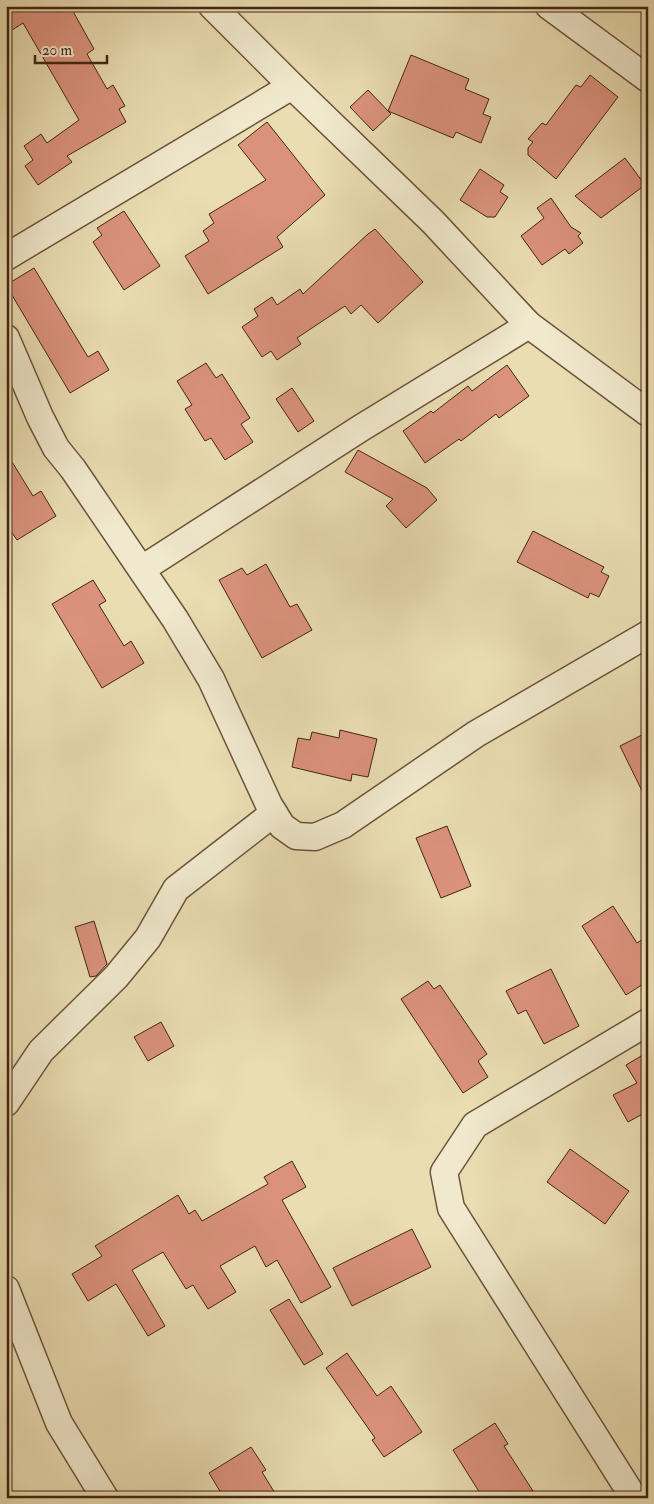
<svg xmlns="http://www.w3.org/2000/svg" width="654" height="1504" viewBox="0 0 654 1504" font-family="'IM FELL Double Pica',serif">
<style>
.building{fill:#db927d;stroke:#422514}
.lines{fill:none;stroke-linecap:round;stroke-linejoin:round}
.street-casing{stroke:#6c533c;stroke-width:29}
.street{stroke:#f1e9cd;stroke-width:26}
</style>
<rect width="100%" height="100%" fill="#eaddb2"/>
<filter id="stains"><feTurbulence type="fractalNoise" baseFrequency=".004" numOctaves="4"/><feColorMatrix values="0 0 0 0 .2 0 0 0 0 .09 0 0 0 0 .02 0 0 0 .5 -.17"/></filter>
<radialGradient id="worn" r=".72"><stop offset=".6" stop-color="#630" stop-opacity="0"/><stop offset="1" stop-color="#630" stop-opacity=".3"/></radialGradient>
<!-- building -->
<g class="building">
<polygon points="6,6 70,6 94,49 87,54 107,89 113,85 125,106 119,109 126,122 67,156 72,162 38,185 25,166 33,160 24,146 41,134 47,143 79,120 23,23 6,34"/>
<polygon points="411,55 469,79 465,89 489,99 483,114 491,117 481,143 456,132 453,138 388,111"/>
<polygon points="590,75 618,97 556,179 528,155 528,148 533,142 528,139 542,123 546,125 576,85 581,87"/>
<polygon points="368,90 391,114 373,131 350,107"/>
<polygon points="267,122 325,195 277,237 283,247 208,294 185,256 209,241 203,231 214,223 209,214 266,180 238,145"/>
<polygon points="625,158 645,185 601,218 575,196"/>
<polygon points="480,169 504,185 500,192 508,197 495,217 487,217 460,200"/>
<polygon points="551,198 571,227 581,233 578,236 583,243 569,254 565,249 542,265 521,236 544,218 537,208"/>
<polygon points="124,211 160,266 124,290 93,242 102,235 97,228"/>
<polygon points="375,229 423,282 378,323 361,305 351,314 345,306 297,338 301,344 277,360 271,351 262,357 242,327 258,316 254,309 272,297 277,305 300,289 303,294 368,234"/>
<polygon points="34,268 88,357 98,351 109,370 70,393 6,285"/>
<polygon points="206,363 216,378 222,374 250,418 241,424 253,442 225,460 211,438 205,441 185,409 192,405 177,381"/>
<polygon points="507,365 529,396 499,418 496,414 461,441 459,439 425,463 403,431 431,411 433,413 468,386 472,391"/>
<polygon points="292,388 314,421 298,432 276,399"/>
<polygon points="358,450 427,488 437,500 406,528 386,506 393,499 345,472"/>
<polygon points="6,452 33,496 41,491 56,516 17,540 6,524"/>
<polygon points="533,531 604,567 601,572 609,576 599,597 590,593 588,598 517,562"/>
<polygon points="266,564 290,607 297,604 312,630 262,658 219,580 242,568 247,575"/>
<polygon points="93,580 106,601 99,605 124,646 131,641 144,663 102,688 52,604"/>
<polygon points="340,730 377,739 368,777 352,774 351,781 292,767 298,738 310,740 312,732 339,738"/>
<polygon points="642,735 648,748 648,803 620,746"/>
<polygon points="447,826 471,886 441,898 416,838"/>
<polygon points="613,906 637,943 648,936 648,981 626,995 582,926"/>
<polygon points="94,921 107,964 96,976 90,977 75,927"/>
<polygon points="551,969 579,1026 544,1044 526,1010 518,1014 506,991"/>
<polygon points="428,981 434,989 440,985 487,1054 478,1061 488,1077 463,1093 401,999"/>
<polygon points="161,1022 174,1046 148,1061 134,1037"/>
<polygon points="648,1052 648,1111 628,1122 613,1095 637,1083 626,1065"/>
<polygon points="570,1149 629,1191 605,1224 547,1182"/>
<polygon points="292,1161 306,1187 282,1200 331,1287 301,1303 277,1260 266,1267 255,1246 220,1266 236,1292 208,1309 193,1285 186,1289 163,1252 132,1270 165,1326 148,1336 116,1284 88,1301 72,1274 102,1256 95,1246 178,1195 189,1214 195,1210 202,1221 268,1184 264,1177"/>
<polygon points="412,1229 431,1267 352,1306 333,1268"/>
<polygon points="289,1299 323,1354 304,1365 270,1310"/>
<polygon points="347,1353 377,1396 391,1386 422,1432 384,1457 372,1440 375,1438 326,1368"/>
<polygon points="495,1423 508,1444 504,1446 533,1491 523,1498 483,1498 453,1450"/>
<polygon points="251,1447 266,1470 262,1472 278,1498 224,1498 209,1473"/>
</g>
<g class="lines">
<defs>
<g id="street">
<polyline points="212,6 292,86 433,222 529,325 648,413"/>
<polyline points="549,6 648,79"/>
<polyline points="6,257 292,86"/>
<polyline points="6,338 40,417 56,448 73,469 175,619 211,679 269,805 282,826 296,836 315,837 343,825 476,734 648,634"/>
<polyline points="142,569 361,428 529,325"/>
<polyline points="6,1103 41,1051 116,977 148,938 176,889 274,813"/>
<polyline points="6,1289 59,1423 105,1498"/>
<polyline points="634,1498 451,1208 444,1172 475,1125 648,1022"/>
</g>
</defs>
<!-- street casing -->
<use href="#street" class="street-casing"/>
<!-- street -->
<use href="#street" class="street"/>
</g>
<!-- margin -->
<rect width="654" height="1504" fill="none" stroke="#eaddb2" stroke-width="25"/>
<rect x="8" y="8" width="639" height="1489" fill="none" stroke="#422514" stroke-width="2.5"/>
<rect x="12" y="12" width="629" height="1479" fill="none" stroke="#422514"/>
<!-- scale -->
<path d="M35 55v8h72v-8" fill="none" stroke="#422514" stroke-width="2.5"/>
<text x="42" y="55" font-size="15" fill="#422514" stroke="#f1e9cd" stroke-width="4" paint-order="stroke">20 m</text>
<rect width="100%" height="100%" filter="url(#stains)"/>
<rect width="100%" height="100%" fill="url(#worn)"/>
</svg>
